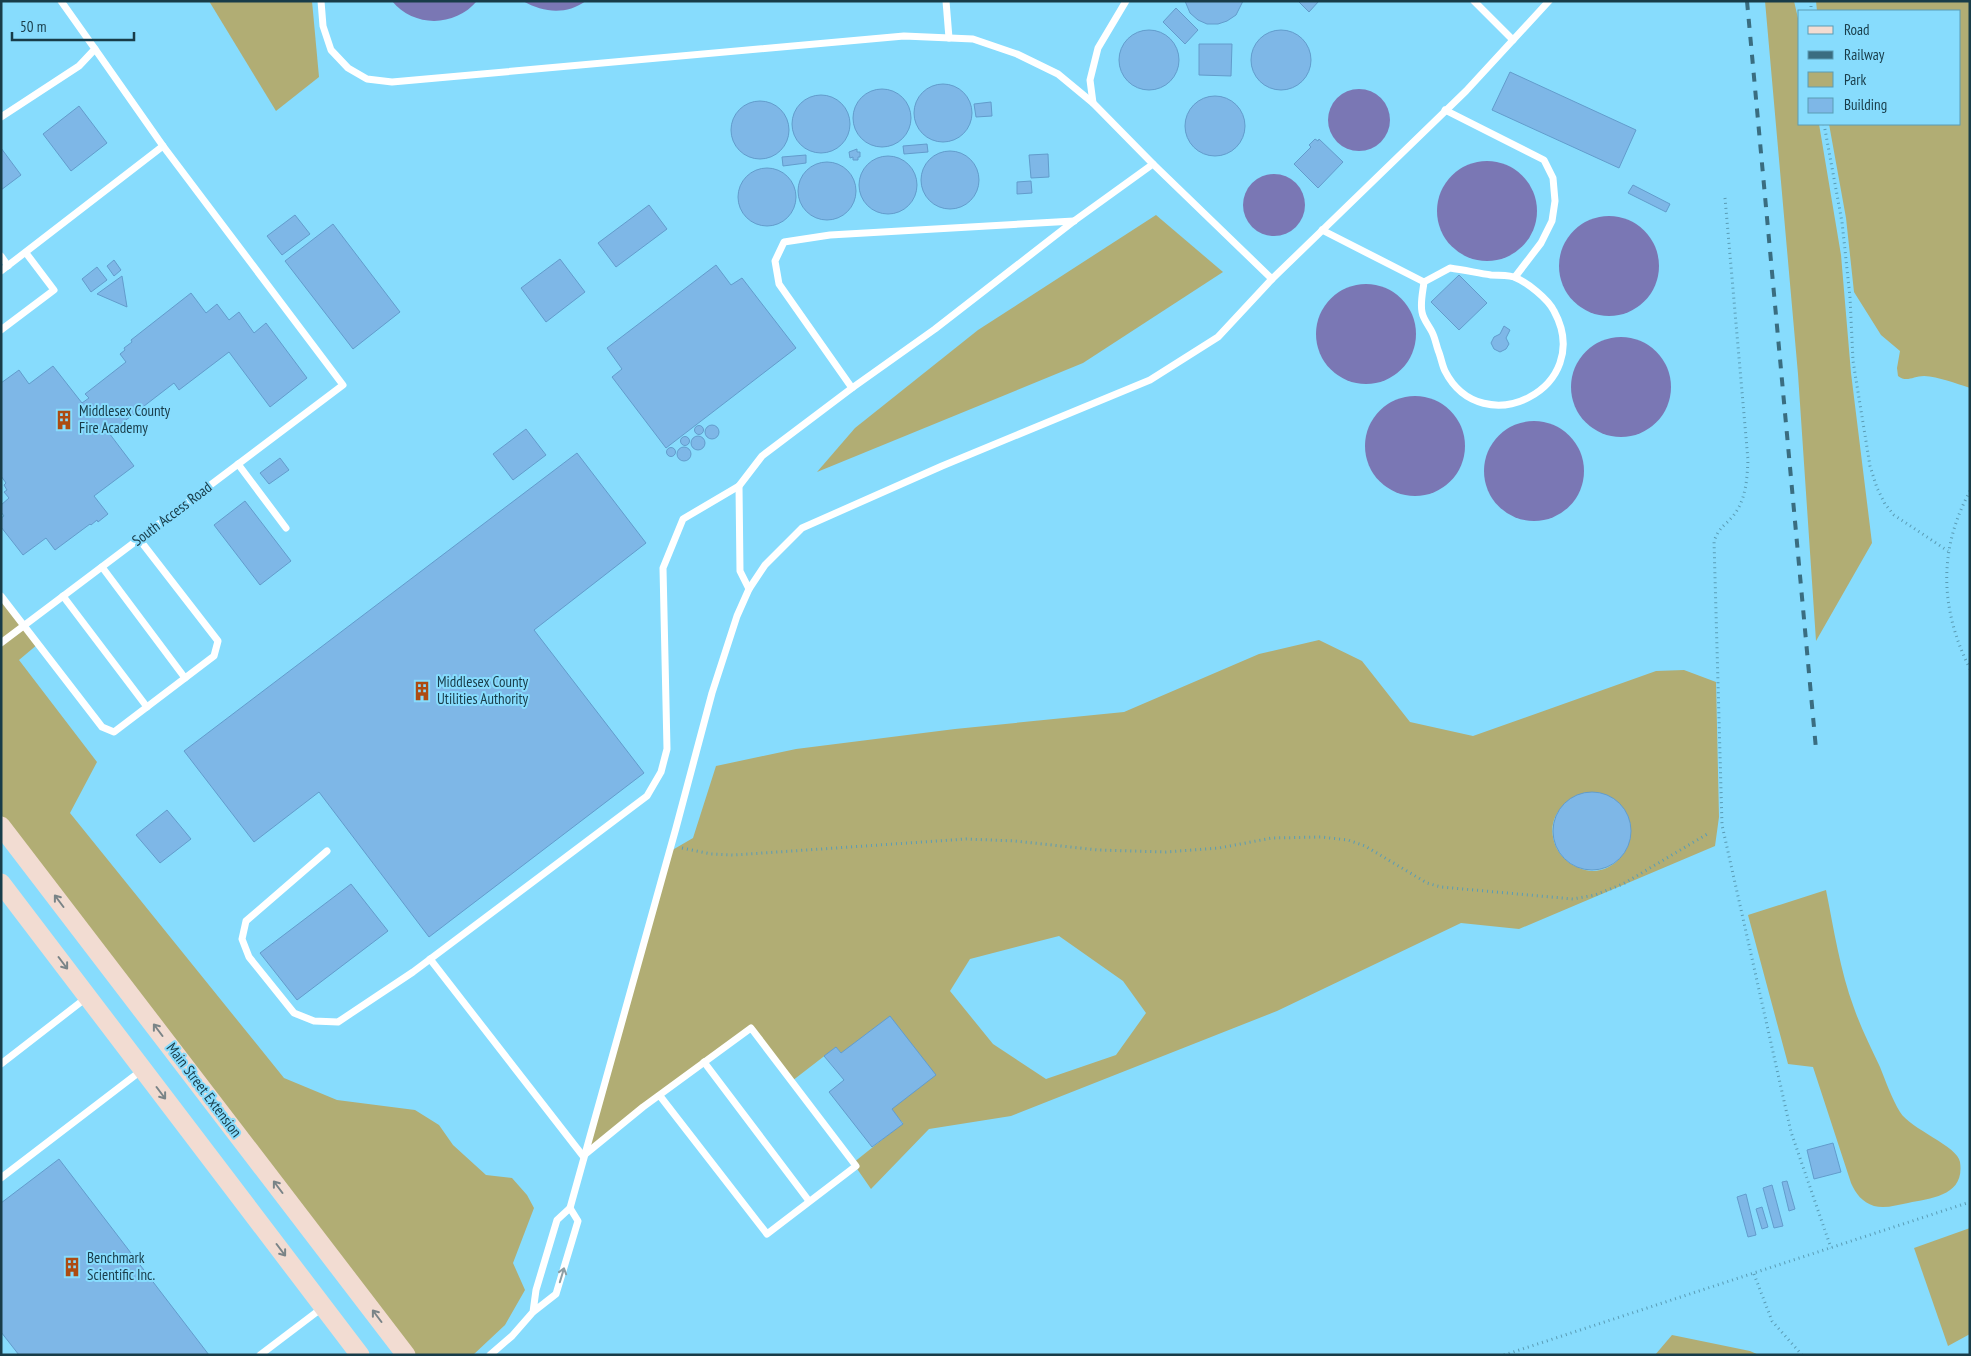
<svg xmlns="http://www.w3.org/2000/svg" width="1971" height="1356" viewBox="0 0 1971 1356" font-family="'PT Sans Narrow',sans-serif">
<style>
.green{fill:#b1ad74;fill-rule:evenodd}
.water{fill:#7a77b4}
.building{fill:#7eb7e7;stroke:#629ccc}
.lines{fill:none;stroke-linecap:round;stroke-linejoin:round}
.path{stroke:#5a9cb5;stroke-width:3;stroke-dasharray:1 4;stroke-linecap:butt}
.lane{stroke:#fff;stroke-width:7}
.secondary{stroke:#f2dcd2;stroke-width:19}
.rail{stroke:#3a6d80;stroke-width:4;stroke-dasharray:9 9;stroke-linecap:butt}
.oneway{stroke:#7a8487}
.oneway2{stroke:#8c9ea4}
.labels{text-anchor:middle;stroke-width:4;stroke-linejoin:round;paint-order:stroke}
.poi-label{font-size:15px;fill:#183c49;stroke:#87dcfd;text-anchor:start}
.street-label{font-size:15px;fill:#183c49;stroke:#87dcfd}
</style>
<rect width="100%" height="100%" fill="#87dcfd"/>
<!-- green -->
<g class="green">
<polygon points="209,1 312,1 319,77 276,111"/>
<polygon points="1765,1 1794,1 1800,27 1800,124 1819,124 1841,255 1851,373 1872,543 1816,641 1798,374"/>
<path d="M1816 1H1970V388C1955 383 1939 377 1924 376 1913 376 1907 383 1898 376L1897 368 1900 351 1881 335 1854 292 1846 218 1829 124H1960V11H1817Z"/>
<polygon points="1156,215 1223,272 1083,363 817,472 855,428 978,330"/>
<polygon points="1,596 38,644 19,660 97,762 70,813 284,1078 337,1100 415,1110 439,1125 453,1145 486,1175 512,1178 527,1195 534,1208 513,1263 525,1290 505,1325 473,1355 406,1355 1,826"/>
<path d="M1319 640 1362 661 1410 722 1473 736 1656 671 1684 670 1716 682 1719 817 1715 846 1519 929 1461 923 1277 1011 1011 1116 929 1129 871 1189 853 1163 903 1123 836 1047 792 1081 751 1028 583 1156 669 852 693 838 716 766 796 749 955 729 1124 712 1259 654ZM1596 792C1662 811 1622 889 1577 867 1568 863 1562 857 1557 849 1542 818 1566 794 1596 792ZM1059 936 1123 981 1146 1013 1116 1055 1046 1079 993 1044 950 991 970 959Z"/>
<path d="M1826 890C1834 930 1840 970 1854 1008 1861 1028 1871 1048 1880 1067 1886 1082 1892 1099 1900 1112 1910 1129 1958 1146 1960 1162 1965 1196 1932 1198 1908 1203 1897 1205 1885 1209 1874 1206 1862 1202 1856 1194 1851 1183L1813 1067 1788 1064 1748 915Z"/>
<polygon points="1970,1228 1970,1334 1948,1346 1914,1248"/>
<polygon points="1672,1335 1750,1351 1759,1355 1655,1355"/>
</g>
<!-- water -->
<g class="water">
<path d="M392 1H477C455 27 414 28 392 1Z"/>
<path d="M523 1H586C566 15 544 13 523 1Z"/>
<circle cx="1359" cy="120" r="31"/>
<circle cx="1487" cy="211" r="50"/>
<circle cx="1274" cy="205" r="31"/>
<circle cx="1609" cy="266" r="50"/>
<circle cx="1366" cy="334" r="50"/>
<circle cx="1621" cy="387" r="50"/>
<circle cx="1415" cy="446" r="50"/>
<circle cx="1534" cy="471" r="50"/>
</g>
<!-- building -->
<g class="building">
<polygon points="1185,1 1243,1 1236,15 1227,21 1218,24 1207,24 1198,20 1190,13"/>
<polygon points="1298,1 1319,1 1309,12"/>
<polygon points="1176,8 1198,30 1185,44 1163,22"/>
<circle cx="1281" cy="60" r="30"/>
<circle cx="1149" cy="60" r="30"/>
<polygon points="1199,44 1232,44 1231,76 1199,75"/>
<polygon points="1510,72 1636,130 1619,168 1492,110"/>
<circle cx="943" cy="113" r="29"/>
<circle cx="882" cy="118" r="29"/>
<circle cx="821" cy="124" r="29"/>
<circle cx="1215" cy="126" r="30"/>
<circle cx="760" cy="130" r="29"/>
<polygon points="991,102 992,116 976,117 974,104"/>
<polygon points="79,106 107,143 71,171 43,134"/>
<polygon points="1315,139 1318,141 1319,139 1343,162 1318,188 1294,164 1311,147 1309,145"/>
<polygon points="927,144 928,152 904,154 903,146"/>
<polygon points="1,148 21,175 1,190"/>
<polygon points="857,149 857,152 860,152 860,157 858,157 858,160 853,160 853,157 850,158 849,152"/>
<circle cx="950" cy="180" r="29"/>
<polygon points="1048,154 1049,177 1031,178 1029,155"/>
<polygon points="806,155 806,163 783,166 782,157"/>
<circle cx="888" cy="185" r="29"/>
<circle cx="827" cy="191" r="29"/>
<circle cx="767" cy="197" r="29"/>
<polygon points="1031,181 1032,193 1017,194 1017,182"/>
<polygon points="1633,185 1670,204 1666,212 1628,193"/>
<polygon points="649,205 667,229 616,267 598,243"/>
<polygon points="295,215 310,234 282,255 267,236"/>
<polygon points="333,224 400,312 353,349 285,261"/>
<polygon points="560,259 585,292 546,322 521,288"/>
<polygon points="114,260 121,270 114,276 107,266"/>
<polygon points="716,265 731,285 742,278 796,348 666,448 612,377 622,369 607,348"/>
<polygon points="97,267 107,280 91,292 82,279"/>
<polygon points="1459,275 1487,303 1459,330 1431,302"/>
<polygon points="122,276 127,307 97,294"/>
<polygon points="191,293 206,313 217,304 229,320 239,312 254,333 266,323 307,378 270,407 229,352 179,390 174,383 109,433 134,466 94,496 108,514 98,522 97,520 91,525 90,524 55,550 46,538 23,555 1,527 1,518 4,516 1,512 1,505 9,498 4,492 7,490 4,485 6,483 1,476 1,383 19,370 29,384 53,366 82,403 89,398 85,394 126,362 120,354 125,350 124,348 132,342 131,340"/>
<polygon points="1504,326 1510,330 1506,338 1509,344 1506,349 1500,352 1494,349 1491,343 1494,337 1500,334"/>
<circle cx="712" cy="432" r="7"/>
<circle cx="699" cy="430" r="4.5"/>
<polygon points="526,429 546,455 513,480 493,454"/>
<circle cx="698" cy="443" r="7"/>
<circle cx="685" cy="441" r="4.5"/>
<circle cx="684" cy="454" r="7"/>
<circle cx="671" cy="452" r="4.5"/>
<polygon points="577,453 646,543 534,630 644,773 429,937 319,792 254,842 184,751"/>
<polygon points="280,458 289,470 269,484 260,473"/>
<polygon points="245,501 291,561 260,585 214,525"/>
<circle cx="1592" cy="831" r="39"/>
<polygon points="167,810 191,839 160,863 136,835"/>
<polygon points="351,884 388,931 297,1000 260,953"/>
<polygon points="890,1016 936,1075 892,1109 903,1124 872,1147 829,1092 844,1080 824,1056 836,1047 841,1053"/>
<polygon points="1833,1143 1841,1172 1814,1179 1807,1150"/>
<polygon points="59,1159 209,1355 19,1355 1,1332 1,1203"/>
<polygon points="1787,1181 1795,1209 1789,1211 1782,1182"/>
<polygon points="1772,1185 1783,1226 1774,1228 1763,1188"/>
<polygon points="1746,1194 1756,1235 1748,1237 1737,1197"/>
<polygon points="1762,1207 1768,1227 1762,1229 1756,1209"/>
</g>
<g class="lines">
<!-- path -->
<g class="path">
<polyline points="1811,1 1811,11"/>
<polyline points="1824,124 1842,222 1850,297 1853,361 1870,466 1877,488 1885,504 1894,515 1948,551"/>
<path d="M1725 198 1748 460C1747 480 1746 500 1733 516 1724 527 1720 526 1714 541L1722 825 1791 1132 1831 1248"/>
<path d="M1970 491C1938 550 1940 609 1970 669"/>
<polyline points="682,848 711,854 734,855 966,839 1015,841 1098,850 1166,852 1219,848 1272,838 1321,837 1348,840 1365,846 1427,883 1441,887 1573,899 1595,895 1623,884 1709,833"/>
<polyline points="1754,1274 1772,1321 1802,1355"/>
<polyline points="1504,1355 1970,1202"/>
</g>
<!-- lane -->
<g class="lane">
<polyline points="321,1 323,26 331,50 348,68 367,79 392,82 904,36 973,39 1017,54 1058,74 1093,103"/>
<polyline points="946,1 949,38"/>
<polyline points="1126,1 1098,48 1090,80 1093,103 1153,164"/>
<polyline points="1474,1 1513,40"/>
<polyline points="1445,110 1544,160 1553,178 1555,201 1552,221 1541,243 1515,277"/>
<polyline points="1,117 79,66 95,49 61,1"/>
<polyline points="1322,230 1424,282"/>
<polyline points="1,256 8,266"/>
<path d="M1450 268C1464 270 1478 273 1491 275 1499 275 1507 275 1514 277 1527 282 1548 299 1554 311 1596 388 1482 444 1445 371 1442 365 1441 357 1438 350 1436 344 1435 338 1432 332 1429 326 1423 319 1422 312 1420 303 1423 291 1424 282Z"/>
<polyline points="1,271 163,146"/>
<polyline points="1,330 54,290 26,253"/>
<polyline points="852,388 779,284 775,261 784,242 830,235 1074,221"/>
<polyline points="238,464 286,528"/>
<polyline points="102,567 185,678"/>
<polyline points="749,589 740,571 739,486 762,456 852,388 935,329 1074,221 1153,164 1272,279"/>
<polyline points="1,596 102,727 114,732 214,656 218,641 139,539"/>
<polyline points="63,596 147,707"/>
<polyline points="1,643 343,385 163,146 95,49"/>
<polyline points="327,851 246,921 242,939 249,957 294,1013 314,1021 338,1022 413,972 647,796 661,772 667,749 663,568 683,519 739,486"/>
<polyline points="430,959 583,1156 643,1107 751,1028 856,1166 767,1234 660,1096"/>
<polyline points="704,1062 809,1201"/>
<polyline points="1,1064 86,998"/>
<polyline points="1,1178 142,1070"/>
<polyline points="570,1208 676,828 712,693 737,616 749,589 765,565 802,528 942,466 1150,380 1218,337 1272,279 1466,91 1549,1"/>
<polyline points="260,1355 322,1308"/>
<polyline points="490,1355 512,1336 533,1312 556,1294 578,1221 570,1208 557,1220 536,1290 533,1312"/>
</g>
<!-- secondary -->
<g class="secondary">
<polyline points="1,826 406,1355"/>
<polyline points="1,883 360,1355"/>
</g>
<!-- rail -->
<polyline class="rail" points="1747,1 1816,749"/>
</g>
<!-- one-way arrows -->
<defs><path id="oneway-shaft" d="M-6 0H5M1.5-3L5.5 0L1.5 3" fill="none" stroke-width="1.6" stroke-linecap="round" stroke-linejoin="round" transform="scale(1.25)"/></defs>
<g class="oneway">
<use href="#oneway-shaft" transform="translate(59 901) rotate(-127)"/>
<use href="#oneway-shaft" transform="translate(63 963) rotate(53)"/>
<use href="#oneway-shaft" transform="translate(158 1030) rotate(-127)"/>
<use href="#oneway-shaft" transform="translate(161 1093) rotate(53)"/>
<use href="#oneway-shaft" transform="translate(278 1187) rotate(-127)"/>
<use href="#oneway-shaft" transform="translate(281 1250) rotate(53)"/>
<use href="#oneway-shaft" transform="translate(377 1316) rotate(-127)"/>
</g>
<use class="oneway2" href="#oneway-shaft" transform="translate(562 1275) rotate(-73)"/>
<!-- icons -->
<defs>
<symbol id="building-bare" viewBox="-9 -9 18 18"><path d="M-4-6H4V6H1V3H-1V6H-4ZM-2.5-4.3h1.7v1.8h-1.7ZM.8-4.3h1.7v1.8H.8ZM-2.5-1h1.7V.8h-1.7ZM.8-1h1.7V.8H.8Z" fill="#ad4b11" stroke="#87dcfd" stroke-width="2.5" paint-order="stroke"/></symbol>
</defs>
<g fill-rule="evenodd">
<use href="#building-bare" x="50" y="406" width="28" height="28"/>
<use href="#building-bare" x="408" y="677" width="28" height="28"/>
<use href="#building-bare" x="58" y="1253" width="28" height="28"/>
</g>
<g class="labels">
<!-- poi labels -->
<g class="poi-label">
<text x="79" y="416">Middlesex County<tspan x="79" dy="17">Fire Academy</tspan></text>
<text x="437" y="687">Middlesex County<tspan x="437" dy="17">Utilities Authority</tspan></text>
<text x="87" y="1263">Benchmark<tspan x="87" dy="17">Scientific Inc.</tspan></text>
</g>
<!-- street labels -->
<g class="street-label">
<text transform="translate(172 514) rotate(-37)" y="5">South Access Road</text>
<text transform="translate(204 1090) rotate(53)" y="5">Main Street Extension</text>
</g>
</g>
<!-- border -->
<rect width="1971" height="1356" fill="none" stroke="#183c49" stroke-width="5"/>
<!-- legend -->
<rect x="1798" y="10" width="162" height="115" fill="#87dcfd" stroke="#5b9cb5"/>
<rect x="1808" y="26" width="25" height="8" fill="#f2dcd2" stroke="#5b9cb5"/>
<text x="1844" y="35" font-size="15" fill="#183c49">Road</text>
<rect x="1808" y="51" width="25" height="8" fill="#3a6d80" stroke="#5b9cb5"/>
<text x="1844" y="60" font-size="15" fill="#183c49">Railway</text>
<rect x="1808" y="72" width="25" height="15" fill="#b1ad74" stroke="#5b9cb5"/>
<text x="1844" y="85" font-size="15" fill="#183c49">Park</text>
<rect x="1808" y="98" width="25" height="15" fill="#7eb7e7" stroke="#5b9cb5"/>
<text x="1844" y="110" font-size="15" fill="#183c49">Building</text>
<!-- scale -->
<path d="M12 32v8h122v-8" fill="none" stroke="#183c49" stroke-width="2.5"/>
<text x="20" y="32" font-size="15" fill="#183c49" stroke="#87dcfd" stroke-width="4" paint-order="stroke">50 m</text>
</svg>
